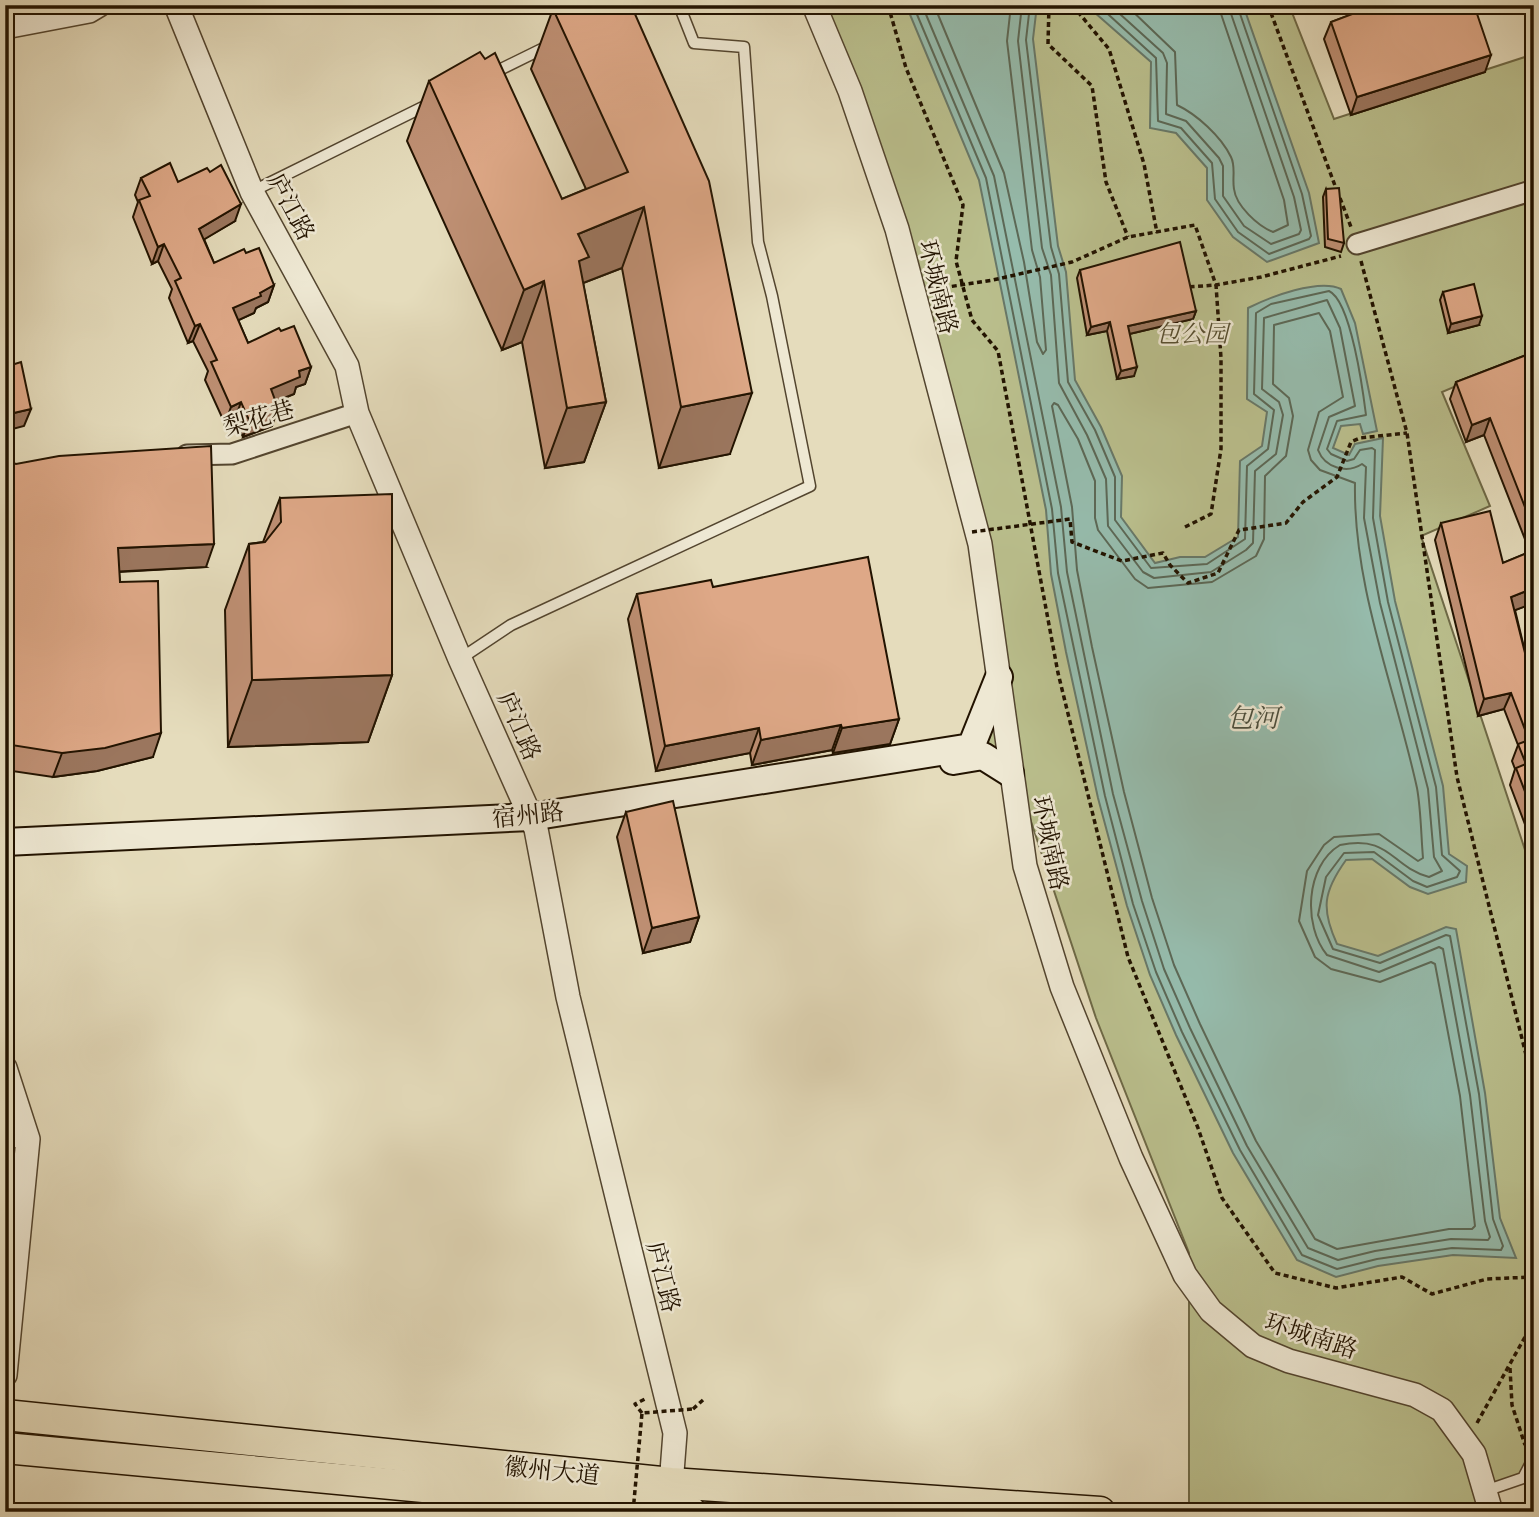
<svg xmlns="http://www.w3.org/2000/svg" width="1539" height="1517" viewBox="0 0 1539 1517" font-family="'Libre Bodoni','Noto Serif SC',serif">
<style>
.green{fill:#babf8d;stroke:#6e6946;stroke-width:2}
.water{fill:#96bcad;stroke:#687868;stroke-width:2}
.lines{fill:none;stroke-linecap:round;stroke-linejoin:round}
.shore{stroke:#5c6856;stroke-width:2}
.service-casing{stroke:#53452f;stroke-width:13}
.minor-casing{stroke:#53452f;stroke-width:23}
.tertiary-casing{stroke:#53452f;stroke-width:26}
.secondary-casing{stroke:#221300;stroke-width:30}
.primary-casing{stroke:#221300;stroke-width:33}
.path{stroke:#221300;stroke-width:3.5;stroke-dasharray:5 3.5;stroke-linecap:butt}
.service{stroke:#eee8d3;stroke-width:10}
.minor{stroke:#eee8d3;stroke-width:19}
.tertiary{stroke:#eee8d3;stroke-width:23}
.secondary{stroke:#eee8d3;stroke-width:26}
.primary{stroke:#e5dcbc;stroke-width:30}
.path-bridge{stroke:#221300;stroke-width:3.5;stroke-dasharray:5 3.5;stroke-linecap:butt}
.wall{fill:#bf9074;stroke:#221300;stroke-width:2}
.shaded-wall{fill:#9b765e;stroke:#221300;stroke-width:2}
.building{fill:#dea887;stroke:#221300;stroke-width:2}
.labels{text-anchor:middle;stroke-width:5;stroke-linejoin:round;paint-order:stroke}
.street-label{font-size:24px;fill:#221300;stroke:#eee8d3}
.park-label{font-size:24px;font-style:italic;fill:#574f31;stroke:#eee8d3}
.water-label{font-size:26px;font-style:italic;fill:#4b4e3d;stroke:#eee8d3}
</style>
<rect width="100%" height="100%" fill="#e5dcbc"/>
<filter id="stains"><feTurbulence type="fractalNoise" baseFrequency=".00286" numOctaves="4"/><feColorMatrix values="0 0 0 0 .2 0 0 0 0 .09 0 0 0 0 .02 0 0 0 .5 -.17"/></filter>
<radialGradient id="worn" r=".72"><stop offset=".6" stop-color="#630" stop-opacity="0"/><stop offset="1" stop-color="#630" stop-opacity=".3"/></radialGradient>
<!-- green -->
<polygon class="green" points="808,5 1289,5 1334,119 1534,54 1534,353 1442,392 1490,506 1421,536 1534,877 1534,1457 1523,1478 1491,1489 1497,1512 1189,1512 1189,1253 1096,1018 1018,782 977,746 986,672 972,532 919,291"/>
<!-- water -->
<g class="water">
<path d="M906 5H1037L1033 39 1058 246 1066 272 1075 380 1101 427 1122 476 1121 517 1155 563 1180 557H1205L1238 537 1240 461 1262 446 1267 412 1247 399 1248 308C1270 297 1319 278 1341 289L1355 323 1377 431 1363 434 1360 424 1341 426 1333 448 1349 455 1355 444 1383 438 1380 516 1395 601 1443 786 1449 854 1467 866 1466 882 1428 894 1410 887 1372 859 1346 860C1323 892 1321 909 1337 944L1378 956 1446 927 1456 929 1485 1093 1500 1218 1516 1258 1453 1255 1378 1266 1336 1277 1297 1260 1233 1153 1176 1035 1150 975 1127 906 1098 798 1066 652 1051 574 1046 510 979 180Z"/>
<polygon points="1086,5 1243,5 1309,193 1319,243 1267,262 1233,237 1207,200 1207,168 1176,133 1150,128 1151,62"/>
</g>
<g class="lines">
<!-- shore -->
<g class="shore">
<path d="M913 5 986 178 1052 509 1058 573 1105 796 1133 904 1156 972 1182 1032 1240 1150 1302 1255 1337 1269 1377 1259 1452 1248 1501 1250 1503 1246 1493 1219 1479 1094 1450 936 1446 935 1380 963 1333 949 1318 915 1326 877 1344 853 1374 852 1413 881 1427 887 1457 877 1460 871 1442 855 1436 787 1388 602 1373 518 1375 450 1372 448 1360 450 1354 459 1347 461 1331 454 1327 449 1337 421 1366 415C1363 391 1351 301 1329 291L1271 304 1256 313 1254 394 1274 410 1268 449 1247 466 1245 539 1207 564 1151 568 1115 520V477L1095 430 1068 382 1059 274 1051 247 1026 40 1030 5"/>
<path d="M922 5 994 176 1061 507 1067 572 1113 794 1142 901 1164 969 1190 1028 1247 1146 1308 1248 1338 1260 1375 1251 1451 1239 1488 1240 1490 1237 1485 1221 1470 1095 1443 949 1439 947 1379 972 1327 955C1303 926 1305 866 1340 845 1391 835 1390 866 1429 877L1442 871 1434 857 1428 789 1380 603 1364 518 1366 467 1362 464C1347 474 1325 468 1318 450L1329 417 1355 406 1340 328 1327 300 1264 318 1262 389 1279 402 1283 415 1276 454 1255 471 1253 543 1246 550 1211 572 1154 578 1143 572 1108 526 1106 479 1087 435 1059 383 1051 275 1042 248 1018 41 1022 5"/>
<polyline points="934,5 1004,173 1024,262 1037,342 1043,354 1046,350 1040,277 1032,250 1007,41 1011,5"/>
<polyline points="1098,5 1156,58 1158,121 1181,128 1212,163 1215,199 1238,232 1269,254 1309,239 1311,236 1302,194 1237,5"/>
<polyline points="1110,5 1163,53 1167,63 1166,114 1186,121 1219,158 1223,166 1223,196 1244,226 1271,244 1299,234 1301,230 1294,197 1228,5"/>
<path d="M1126 5 1175 52 1177 105C1196 114 1221 136 1231 157 1236 167 1232 178 1234 189 1236 206 1258 226 1273 232L1288 225 1284 200 1218 5"/>
<path d="M1319 313 1330 331 1343 397 1319 412 1308 450 1311 460 1320 470 1355 483C1353 588 1395 687 1417 788 1421 810 1421 835 1423 858L1418 861 1379 834 1334 837 1324 845 1307 871 1299 921 1315 957 1331 969 1380 982 1431 962 1435 964 1460 1096 1475 1226 1472 1229H1449L1337 1249 1315 1239 1256 1141 1200 1024 1174 965 1152 898 1124 792 1092 647 1077 570 1072 507 1052 406 1054 403 1058 405 1078 439 1095 481V518L1098 530 1135 579 1148 588 1212 582 1256 556 1264 539 1265 476 1286 456 1293 416 1289 398 1273 384 1274 325Z"/>
</g>
<defs>
<g id="service">
<polyline points="491,74 550,45"/>
<polyline points="253,191 427,105"/>
<polyline points="460,659 511,625 810,486 772,296 758,242 744,47 694,43 679,5"/>
<polyline points="1491,1489 1523,1478 1534,1457"/>
</g>
<g id="minor">
<polyline points="1357,244 1534,190"/>
<polyline points="187,455 232,454 357,413"/>
<polyline points="5,1136 28,1139"/>
</g>
<g id="tertiary">
<polyline points="176,5 252,192 347,366 357,413 460,659 536,829 568,997 675,1433 670,1498"/>
<polyline points="814,5 850,91 897,229 980,544 1025,866 1062,987 1131,1158 1185,1275 1211,1311 1253,1346 1289,1361 1415,1395 1442,1410 1474,1454 1491,1512"/>
<polyline points="5,27 89,11 99,5"/>
<polyline points="5,1068 28,1139 5,1375"/>
</g>
<g id="secondary">
<polyline points="953,761 983,756 1010,773"/>
<polyline points="5,842 531,817 971,747 999,677"/>
</g>
<g id="primary">
<polyline points="5,1415 671,1483 1100,1512"/>
<polyline points="5,1448 691,1512"/>
</g>
</defs>
<!-- service casing -->
<use href="#service" class="service-casing"/>
<!-- minor casing -->
<use href="#minor" class="minor-casing"/>
<!-- tertiary casing -->
<use href="#tertiary" class="tertiary-casing"/>
<!-- secondary casing -->
<use href="#secondary" class="secondary-casing"/>
<!-- primary casing -->
<use href="#primary" class="primary-casing"/>
<!-- path -->
<g class="path">
<polyline points="888,5 906,68 963,205 956,261 972,320 998,351 1058,673 1128,957 1198,1128 1222,1198 1275,1273 1336,1288 1402,1277 1432,1294 1487,1279 1532,1277"/>
<polyline points="1049,5 1048,44 1092,86 1106,182 1128,237"/>
<polyline points="1055,5 1073,6 1109,49 1144,164 1157,233"/>
<polyline points="1268,5 1337,191"/>
<polyline points="1529,5 1534,17"/>
<polyline points="1340,198 1351,227"/>
<polyline points="1361,261 1407,433 1457,777 1534,1087"/>
<polyline points="935,289 993,280 1072,262 1128,237 1195,225 1216,285 1261,277 1341,256"/>
<polyline points="1185,527 1211,514 1221,449 1221,358 1216,285 1187,287"/>
<polyline points="1510,1368 1512,1405 1525,1445"/>
<polyline points="693,1409 703,1400"/>
<polyline points="642,1413 635,1404 645,1399"/>
<polyline points="1477,1423 1530,1328 1534,1245"/>
</g>
<!-- service -->
<use href="#service" class="service"/>
<!-- minor -->
<use href="#minor" class="minor"/>
<!-- tertiary -->
<use href="#tertiary" class="tertiary"/>
<!-- secondary -->
<use href="#secondary" class="secondary"/>
<!-- primary -->
<use href="#primary" class="primary"/>
<!-- path-bridge -->
<g class="path-bridge">
<polyline points="972,532 1070,519 1072,542 1122,561 1163,553 1170,565 1188,583 1218,573 1239,530 1286,523 1303,502 1337,477 1351,442 1360,438 1407,433"/>
<polyline points="633,1512 642,1413 693,1409"/>
</g>
</g>
<!-- wall -->
<g class="wall">
<polygon points="631,5 730,454 659,468 622,268 583,283 606,402 584,462 545,468 522,342 502,350 407,141 429,81 562,199 586,189 531,69 553,9"/>
<polygon points="1368,5 1474,5 1485,72 1351,115 1324,39 1331,22 1369,8"/>
<polygon points="141,178 178,182 235,221 204,239 214,263 246,253 274,285 268,302 256,308 254,313 238,320 248,343 281,331 311,367 305,384 296,387 294,394 275,402 272,426 243,437 235,419 225,424 205,380 208,371 193,341 188,343 169,298 172,289 158,261 152,264 133,217 138,202 135,195"/>
<polygon points="1326,189 1344,243 1341,252 1325,247 1323,197"/>
<polygon points="1080,270 1196,311 1193,319 1129,334 1134,376 1117,379 1107,331 1087,335 1077,278"/>
<polygon points="1443,292 1479,325 1448,333 1440,300"/>
<polygon points="1534,352 1534,603 1515,610 1534,689 1534,848 1510,785 1515,769 1512,761 1518,745 1504,709 1478,716 1435,540 1441,523 1503,563 1530,552 1484,435 1466,442 1450,399 1456,382"/>
<polygon points="5,460 206,567 119,572 120,582 153,757 97,771 53,777 5,770"/>
<polygon points="280,498 392,675 368,742 228,747 225,610 249,544 263,542"/>
<polygon points="713,587 899,719 890,744 833,753 832,750 752,765 750,753 656,771 628,619 637,594"/>
<polygon points="626,812 699,917 690,942 643,953 617,837"/>
</g>
<!-- shaded-wall -->
<g class="shaded-wall">
<polygon points="1491,55 1485,72 1351,115 1357,97"/>
<polygon points="241,204 235,221 193,246 199,229"/>
<polygon points="644,207 622,268 578,285 578,234"/>
<polygon points="164,244 158,261 152,264 158,247"/>
<polygon points="544,281 522,342 502,350 524,290"/>
<polygon points="274,285 268,302 256,308 254,313 226,326 233,308"/>
<polygon points="1196,311 1193,319 1125,335 1128,326"/>
<polygon points="1482,316 1479,325 1448,333 1451,324"/>
<polygon points="1110,322 1107,331 1087,335 1091,327"/>
<polygon points="200,324 193,341 188,343 195,326"/>
<polygon points="311,367 305,384 296,387 294,394 264,406 271,389 299,371"/>
<polygon points="1137,367 1134,376 1117,379 1121,371"/>
<polygon points="752,393 730,454 659,468 681,407"/>
<polygon points="241,402 235,419 225,424 231,407"/>
<polygon points="606,402 584,462 545,468 567,408"/>
<polygon points="278,408 272,426 243,437 249,420"/>
<polygon points="31,409 24,426 5,431 5,415"/>
<polygon points="1490,418 1484,435 1466,442 1472,425"/>
<polygon points="214,544 206,567 109,572 118,548"/>
<polygon points="1534,588 1534,603 1505,614 1511,597"/>
<polygon points="392,675 368,742 228,747 252,680"/>
<polygon points="1511,693 1504,709 1478,716 1484,699"/>
<polygon points="899,719 890,744 833,753 842,728"/>
<polygon points="841,725 832,750 752,765 761,740"/>
<polygon points="759,728 750,753 656,771 665,746"/>
<polygon points="161,733 153,757 97,771 53,777 62,753"/>
<polygon points="699,917 690,942 643,953 652,928"/>
</g>
<!-- building -->
<g class="building">
<polygon points="560,5 631,5 709,181 752,393 681,407 644,207 578,234 589,257 579,261 606,402 567,408 544,281 524,290 429,81 480,52 485,59 495,53 562,199 628,172 553,9"/>
<polygon points="1376,5 1474,5 1491,55 1357,97 1331,22"/>
<polygon points="170,163 178,182 207,168 210,172 221,165 241,204 199,229 214,263 244,249 246,253 259,248 274,285 260,293 261,296 233,308 248,343 279,328 281,331 294,326 311,367 299,371 300,377 271,389 278,408 249,420 241,402 231,407 211,362 217,360 200,324 195,326 175,281 181,278 164,244 158,247 139,200 150,196 141,178"/>
<polygon points="1339,188 1344,243 1328,239 1326,189"/>
<polygon points="1180,242 1196,311 1128,326 1137,367 1121,371 1110,322 1091,327 1080,270"/>
<polygon points="1474,284 1482,316 1451,324 1443,292"/>
<polygon points="1534,352 1534,530 1490,418 1472,425 1456,382"/>
<polygon points="21,362 31,409 5,415 5,367"/>
<polygon points="211,446 214,544 118,548 120,582 158,581 161,733 105,748 62,753 5,744 5,460 16,464 59,456"/>
<polygon points="392,494 392,675 252,680 249,544 265,542 281,522 280,498"/>
<polygon points="1490,511 1503,563 1534,550 1534,588 1511,597 1534,689 1534,815 1516,768 1526,764 1518,744 1529,740 1511,693 1484,699 1441,523"/>
<polygon points="868,557 899,719 842,728 841,725 761,740 759,728 665,746 637,594 711,580 713,587"/>
<polygon points="673,801 699,917 652,928 626,812"/>
</g>
<g class="labels">
<!-- street labels -->
<g class="street-label">
<text transform="translate(291 207) rotate(62)" y="8">庐江路</text>
<text transform="translate(938 287) rotate(76)" y="8">环城南路</text>
<text transform="translate(259 418) rotate(-16)" y="8">梨花巷</text>
<text transform="translate(519 726) rotate(66)" y="8">庐江路</text>
<text transform="translate(528 815) rotate(-6)" y="8">宿州路</text>
<text transform="translate(1050 843) rotate(78)" y="8">环城南路</text>
<text transform="translate(663 1277) rotate(76)" y="8">庐江路</text>
<text transform="translate(1311 1336) rotate(18)" y="8">环城南路</text>
<text transform="translate(552 1471) rotate(6)" y="8">徽州大道</text>
</g>
<!-- park labels -->
<g class="park-label">
<text x="1192" y="342">包公园</text>
</g>
<!-- water labels -->
<g class="water-label">
<text x="1253" y="727">包河</text>
</g>
</g>
<!-- margin -->
<rect width="1539" height="1517" fill="none" stroke="#e5dcbc" stroke-width="28"/>
<rect x="7" y="7" width="1525" height="1503" fill="none" stroke="#221300" stroke-width="3.5"/>
<rect x="14" y="14" width="1511" height="1489" fill="none" stroke="#221300" stroke-width="2"/>
<rect width="100%" height="100%" filter="url(#stains)"/>
<rect width="100%" height="100%" fill="url(#worn)"/>
</svg>
